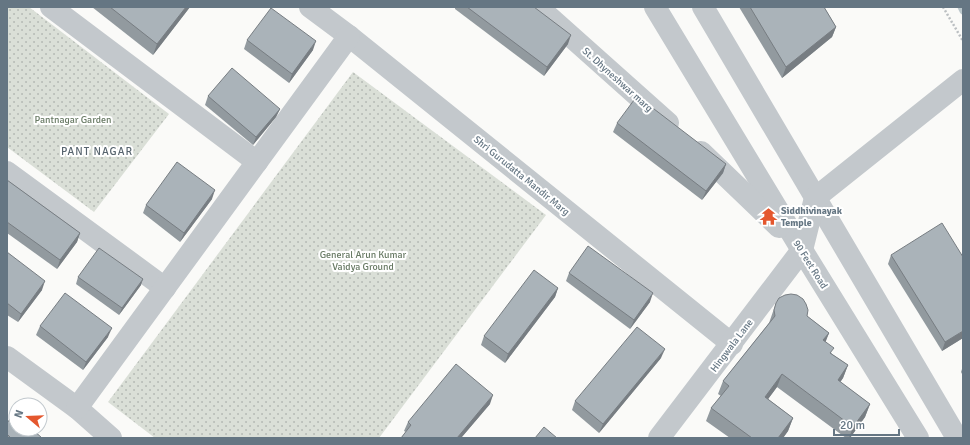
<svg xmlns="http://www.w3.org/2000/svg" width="970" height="445" viewBox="0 0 970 445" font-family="Signika,sans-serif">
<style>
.park{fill:url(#park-dots)}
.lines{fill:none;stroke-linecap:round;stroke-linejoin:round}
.stream{stroke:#bbc7cb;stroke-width:7}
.path{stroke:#bbbfc2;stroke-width:2.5;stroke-dasharray:2 2;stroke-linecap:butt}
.minor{stroke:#c3c8cc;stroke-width:22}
.wall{fill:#929a9f}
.shaded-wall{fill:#777d82}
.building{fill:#aab3b9;stroke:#777d82}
.labels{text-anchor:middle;stroke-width:4;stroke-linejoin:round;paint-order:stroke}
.street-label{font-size:10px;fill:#657683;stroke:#fff}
.park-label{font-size:10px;fill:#687a64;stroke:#fff}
.poi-label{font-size:10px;font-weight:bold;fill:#657683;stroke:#fff;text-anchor:start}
.neighbourhood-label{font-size:11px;letter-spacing:1px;fill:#57646e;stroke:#fff}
</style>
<defs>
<pattern id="park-dots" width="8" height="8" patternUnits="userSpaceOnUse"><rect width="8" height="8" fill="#dadfd7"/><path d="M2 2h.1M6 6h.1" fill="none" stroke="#b4b9b4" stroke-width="1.8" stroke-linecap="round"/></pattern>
</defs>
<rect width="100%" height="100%" fill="#fafaf8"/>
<!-- park -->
<g class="park">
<polygon points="7,7 29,7 169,114 94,212 7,147"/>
<polygon points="353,72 546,215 379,438 155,438 108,402"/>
</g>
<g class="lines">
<!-- stream -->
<polyline class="stream" points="961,7 963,11"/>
<!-- path -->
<polyline class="path" points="943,7 963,41"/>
<!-- minor -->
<g class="minor">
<polyline points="51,7 257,162"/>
<polyline points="310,7 349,36 732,344"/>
<polyline points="538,7 668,123"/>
<polyline points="655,7 802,250 918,438"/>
<polyline points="703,7 957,438"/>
<polyline points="701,152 779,227"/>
<polyline points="7,172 165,288"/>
<polyline points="7,357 77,408 111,438"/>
<polyline points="77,408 349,36"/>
<polyline points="659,438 802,250 815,198 963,80"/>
</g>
</g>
<!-- wall -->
<g class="wall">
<polygon points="92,7 190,7 153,55"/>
<polygon points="455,7 534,7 568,44 544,76 455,9"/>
<polygon points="739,7 824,7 836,27 832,37 782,78"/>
<polygon points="247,40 313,50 289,83 244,49"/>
<polygon points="208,96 280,109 276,117 253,145 205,105"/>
<polygon points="617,123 726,164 723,173 702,200 613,132"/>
<polygon points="7,180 80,233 77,242 57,269 7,233"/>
<polygon points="212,199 180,242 143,213 146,205"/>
<polygon points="7,252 42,290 18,322 7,315"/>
<polygon points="891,255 963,338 942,351 888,264"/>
<polygon points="569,273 650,302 630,329 566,281"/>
<polygon points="78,277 141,285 119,315 76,284"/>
<polygon points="558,288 555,297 505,363 481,345 484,336"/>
<polygon points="776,303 807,316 829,333 825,342 832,354 848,365 843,378 840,382 870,404 865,417 850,438 846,438 777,387 768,399 793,418 788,431 783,438 730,438 706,421 711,408 721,396 718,394 723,381 769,323"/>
<polygon points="40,326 108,337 83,370 36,335"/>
<polygon points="661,358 599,433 572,410 575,401"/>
<polygon points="963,366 963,376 961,372"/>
<polygon points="490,404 461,438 401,438 406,432 404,431 408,422"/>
<polygon points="7,423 42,438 7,438"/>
</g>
<!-- shaded-wall -->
<g class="shaded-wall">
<polygon points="186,7 190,7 153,55 157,44"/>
<polygon points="836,27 832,37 782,78 786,67"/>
<polygon points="571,35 568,44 544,76 547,67"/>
<polygon points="316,41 313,50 289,83 292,74"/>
<polygon points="280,109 276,117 253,145 256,137"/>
<polygon points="726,164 723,173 702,200 706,191"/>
<polygon points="215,190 212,199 180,242 184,233"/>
<polygon points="80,233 77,242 57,269 60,260"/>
<polygon points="143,279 141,285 119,315 122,308"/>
<polygon points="45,281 42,290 18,322 21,314"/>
<polygon points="558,288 555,297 505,363 508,354"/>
<polygon points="653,293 650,302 630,329 634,320"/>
<polygon points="112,328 108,337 83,370 86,362"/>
<polygon points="963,331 963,338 942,351 945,342"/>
<polygon points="829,333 824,346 823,340"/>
<polygon points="665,349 661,358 599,433 603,424"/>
<polygon points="848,365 843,378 833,393 838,380"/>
<polygon points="782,374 777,387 760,410 765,397"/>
<polygon points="493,395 490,404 461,438 457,438"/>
<polygon points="870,404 865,417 850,438 849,438 853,427"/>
<polygon points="793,418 788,431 783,438 778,438"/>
</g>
<!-- building -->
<g class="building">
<polygon points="110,7 186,7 157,44"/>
<polygon points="467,7 534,7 571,35 547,67"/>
<polygon points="750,7 824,7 836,27 786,67"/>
<polygon points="271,8 316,41 292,74 247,40"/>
<polygon points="232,68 280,109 256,137 208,96"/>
<polygon points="637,96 726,164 706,191 617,123"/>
<polygon points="177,162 215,190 184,233 146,205"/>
<polygon points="7,180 80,233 60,260 7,222"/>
<polygon points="942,223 963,257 963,331 945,342 891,255"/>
<polygon points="588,246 653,293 634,320 569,273"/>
<polygon points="99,248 143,279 122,308 78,277"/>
<polygon points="7,252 45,281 21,314 7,303"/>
<polygon points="534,270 558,288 508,354 484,336"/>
<polygon points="65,293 112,328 86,362 40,326"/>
<polygon points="791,294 797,295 803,299 806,304 808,310 807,316 829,333 823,340 834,348 830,353 848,365 838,380 870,404 853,427 782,374 765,397 793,418 778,438 752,438 711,408 729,386 723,381 775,316 774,310 776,303 779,298 785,295"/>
<polygon points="637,327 665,349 603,424 575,401"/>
<polygon points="456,364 493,395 457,438 401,438 411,425 408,422"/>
<polygon points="14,414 16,415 16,429 32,429 42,438 11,438 7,434 7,423"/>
<polygon points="544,427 557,438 535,438"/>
</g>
<!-- icons -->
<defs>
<symbol id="temple-bare" viewBox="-9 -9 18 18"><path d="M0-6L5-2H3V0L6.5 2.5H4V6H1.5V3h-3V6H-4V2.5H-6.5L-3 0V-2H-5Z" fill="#e4572e" stroke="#fff" stroke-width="2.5" paint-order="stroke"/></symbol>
</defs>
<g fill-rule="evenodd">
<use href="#temple-bare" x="756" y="204" width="25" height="25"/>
</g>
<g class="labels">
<!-- street labels -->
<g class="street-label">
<text transform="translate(618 79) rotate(42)" y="4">St. Dhyneshwar marg</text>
<text transform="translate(522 175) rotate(39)" y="4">Shri Gurudatta Mandir Marg</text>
<text transform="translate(811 264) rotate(58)" y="4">90 Feet Road</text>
<text transform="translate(731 345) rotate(-53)" y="4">Hingwala Lane</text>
</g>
<!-- park labels -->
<g class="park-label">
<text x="73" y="123">Pantnagar Garden</text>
<text x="363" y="258">General Arun Kumar<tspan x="363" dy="12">Vaidya Ground</tspan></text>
</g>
<!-- poi labels -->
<g class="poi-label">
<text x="781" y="214">Siddhivinayak<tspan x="781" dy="12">Temple</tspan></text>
</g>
<!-- neighbourhood labels -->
<g class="neighbourhood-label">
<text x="97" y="155">PANT NAGAR</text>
</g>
</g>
<!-- border -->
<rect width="970" height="445" fill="none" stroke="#657683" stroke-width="16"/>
<!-- north arrow -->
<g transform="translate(28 417) rotate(289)"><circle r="19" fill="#ffffff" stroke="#c1c8cd"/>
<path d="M0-3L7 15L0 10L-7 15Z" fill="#e4572e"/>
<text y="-6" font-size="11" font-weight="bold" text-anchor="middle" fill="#657683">N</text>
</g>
<!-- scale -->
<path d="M834 429v6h65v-6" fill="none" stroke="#657683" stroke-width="2"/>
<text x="840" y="429" font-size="12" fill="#657683" stroke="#ffffff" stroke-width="3" paint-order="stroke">20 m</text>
</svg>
